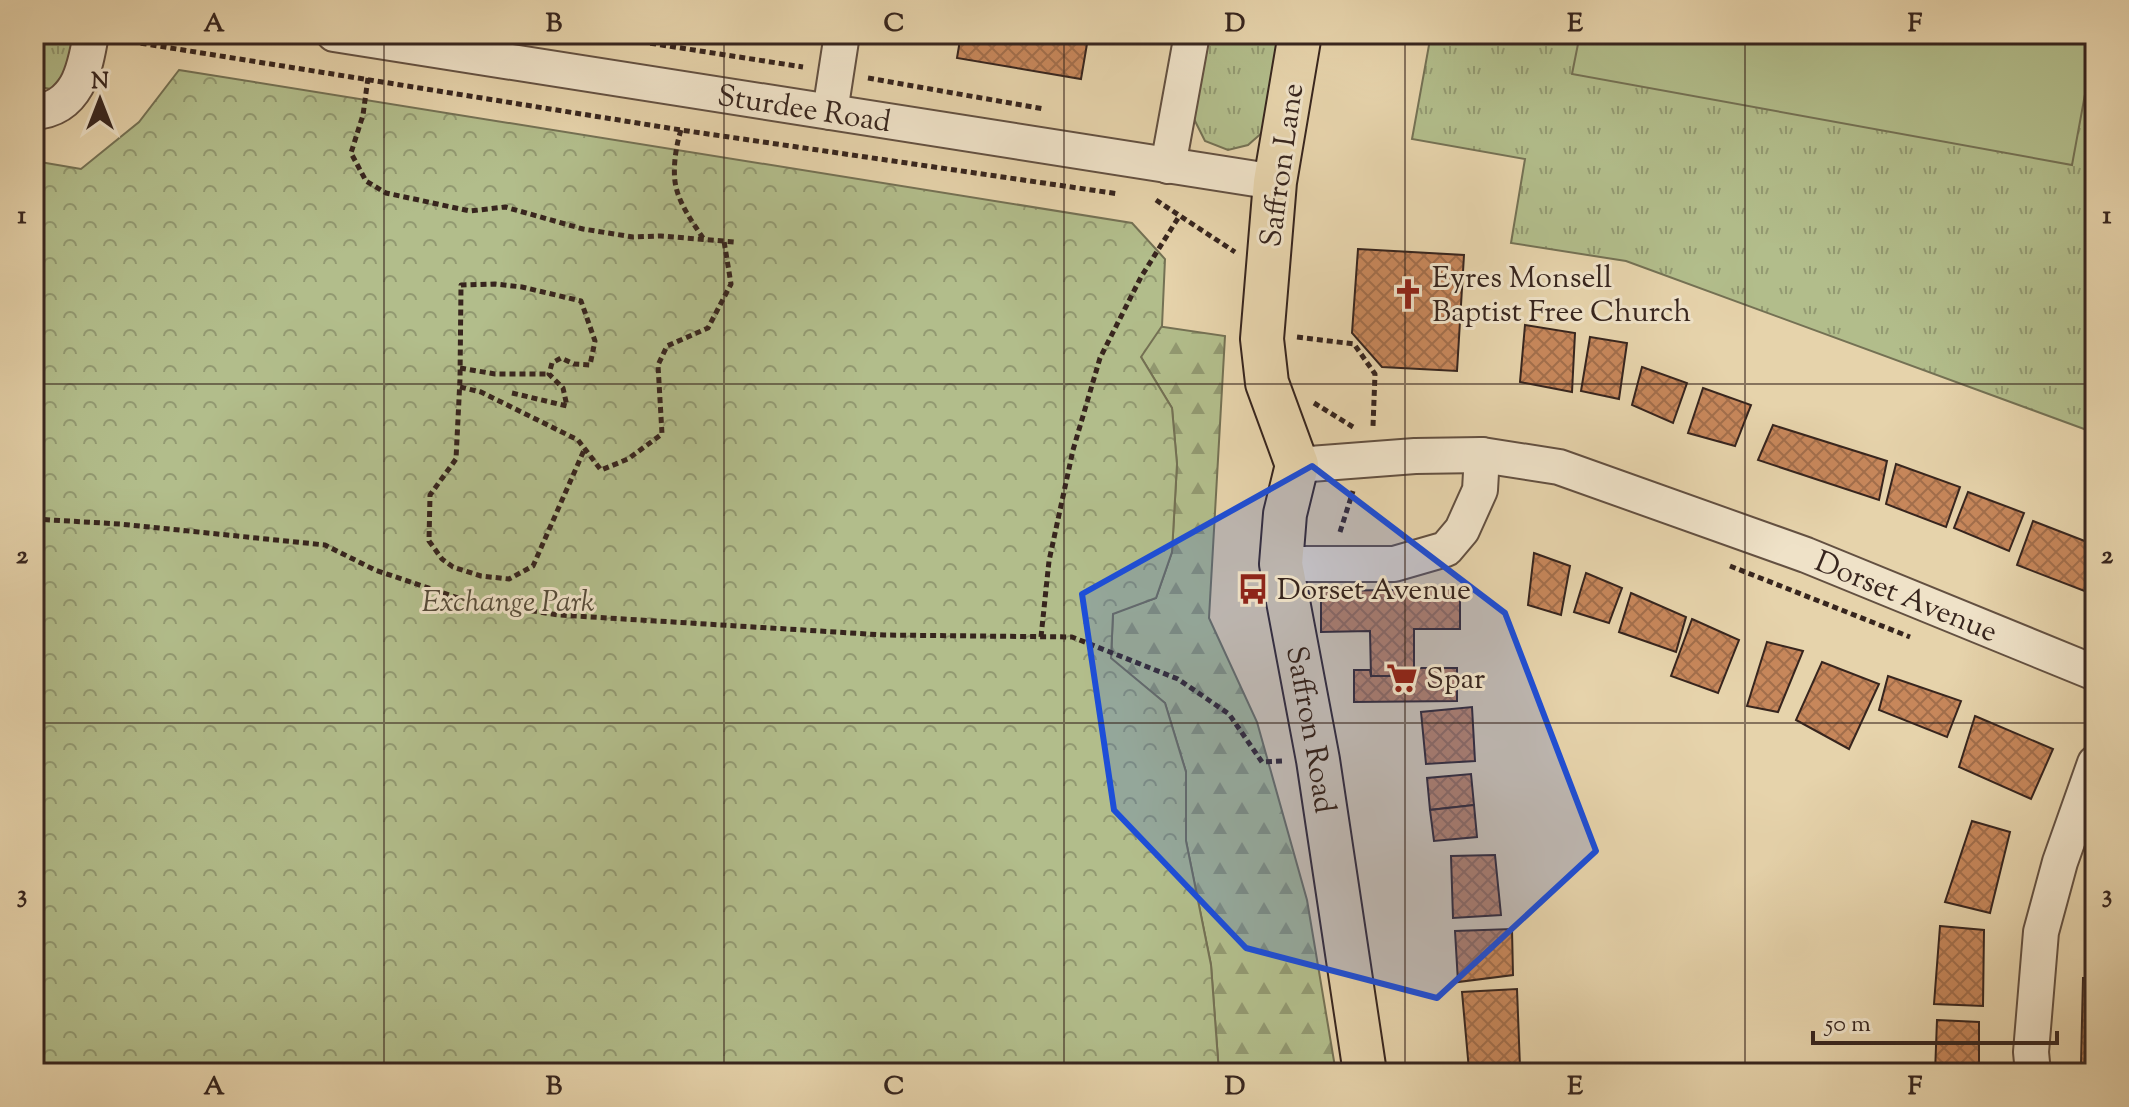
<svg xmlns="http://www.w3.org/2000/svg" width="2129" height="1107" viewBox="0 0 2129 1107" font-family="'Sorts Mill Goudy',serif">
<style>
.grass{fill:url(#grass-tufts);stroke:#747154;stroke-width:2}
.forest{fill:url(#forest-firs);stroke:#747154;stroke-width:2}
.park{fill:url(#park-crowns);stroke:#747154;stroke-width:2}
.pitch{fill:#b2bd8b;stroke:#747154;stroke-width:2}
.building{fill:url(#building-cross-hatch);stroke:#37251e;stroke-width:2}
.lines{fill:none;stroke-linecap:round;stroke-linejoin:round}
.minor-casing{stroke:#635041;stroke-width:38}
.major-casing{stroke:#37251e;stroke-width:46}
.path{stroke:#37251e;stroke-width:5;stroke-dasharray:6 4;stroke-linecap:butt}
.minor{stroke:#efe2c8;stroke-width:34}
.major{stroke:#e6d3ab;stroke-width:42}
.marked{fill:#1d4ed8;fill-opacity:0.2;stroke:#1d4ed8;stroke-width:6;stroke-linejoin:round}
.grid{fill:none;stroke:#37251e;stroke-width:2;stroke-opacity:0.55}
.labels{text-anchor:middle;stroke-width:6;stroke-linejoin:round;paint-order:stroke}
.street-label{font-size:30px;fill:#37251e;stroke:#efe2c8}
.poi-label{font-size:30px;fill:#37251e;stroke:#efe2c8;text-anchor:start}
.park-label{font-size:30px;font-style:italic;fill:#564b39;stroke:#efe2c8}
.neatline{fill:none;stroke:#37251e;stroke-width:3}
.grid-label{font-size:26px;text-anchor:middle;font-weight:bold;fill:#37251e}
</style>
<defs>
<pattern id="grass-tufts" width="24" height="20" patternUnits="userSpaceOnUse" patternTransform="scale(2)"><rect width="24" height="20" fill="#b2bd8b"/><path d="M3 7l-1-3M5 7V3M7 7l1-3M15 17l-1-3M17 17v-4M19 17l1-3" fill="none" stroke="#929971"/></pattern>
<pattern id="forest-firs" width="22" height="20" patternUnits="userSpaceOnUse" patternTransform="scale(2)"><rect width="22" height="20" fill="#b2bd8b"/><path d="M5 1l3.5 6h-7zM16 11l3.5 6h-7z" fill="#929971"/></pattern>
<pattern id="park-crowns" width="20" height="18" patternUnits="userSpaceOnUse" patternTransform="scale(2)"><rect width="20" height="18" fill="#b2bd8b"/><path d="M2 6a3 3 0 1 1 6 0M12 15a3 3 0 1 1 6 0" fill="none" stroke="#929971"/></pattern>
<pattern id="building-cross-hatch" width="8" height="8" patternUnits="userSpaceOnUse" patternTransform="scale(2)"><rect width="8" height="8" fill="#c7875b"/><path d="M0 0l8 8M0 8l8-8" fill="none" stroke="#a26e4b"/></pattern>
</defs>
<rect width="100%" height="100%" fill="#e6d3ab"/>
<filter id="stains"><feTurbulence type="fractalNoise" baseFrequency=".0025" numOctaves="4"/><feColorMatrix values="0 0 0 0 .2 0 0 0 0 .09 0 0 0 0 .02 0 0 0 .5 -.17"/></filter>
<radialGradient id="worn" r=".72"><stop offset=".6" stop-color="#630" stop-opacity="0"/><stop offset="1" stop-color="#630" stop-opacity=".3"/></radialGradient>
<!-- grass -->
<g class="grass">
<polygon points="34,34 76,34 71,65 51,89 34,86"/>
<polygon points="1209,34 1280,34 1264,131 1248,145 1228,150 1205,141 1194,119"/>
<polygon points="1431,34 2095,34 2095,433 1626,261 1511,243 1525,159 1412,139"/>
</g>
<!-- forest -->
<polygon class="forest" points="1150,325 1225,336 1209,618 1257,722 1307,900 1336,1073 1219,1073 1211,965 1186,841 1186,772 1165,703 1111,659 1113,613 1156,598 1172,552 1177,464 1172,408 1141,357"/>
<!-- park -->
<polygon class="park" points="179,70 1132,223 1165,259 1162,326 1141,357 1172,408 1177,464 1172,552 1156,598 1113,614 1111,658 1165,703 1186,772 1186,841 1211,965 1219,1073 34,1073 34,161 81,169 139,122"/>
<!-- pitch -->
<polygon class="pitch" points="1580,34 2095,34 2095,40 2072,165 1572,74"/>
<!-- building -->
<g class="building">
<polygon points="961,34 1065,34 1088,38 1081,79 957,58"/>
<polygon points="1358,249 1464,255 1457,371 1382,367 1352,333"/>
<polygon points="1525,325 1575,333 1572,392 1520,382"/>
<polygon points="1590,337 1627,343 1619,399 1581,391"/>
<polygon points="1642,367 1687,383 1673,423 1632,405"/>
<polygon points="1703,388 1751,405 1735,446 1688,433"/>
<polygon points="1773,425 1887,461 1879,500 1758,460"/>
<polygon points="1896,464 1960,487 1946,527 1886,504"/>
<polygon points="1968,492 2024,513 2009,551 1954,528"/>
<polygon points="2033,521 2095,545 2095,595 2017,565"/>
<polygon points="1534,553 1570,566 1561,615 1528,605"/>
<polygon points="1586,573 1622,588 1609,623 1574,612"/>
<polygon points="1460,589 1460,629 1414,629 1414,676 1371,676 1370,631 1321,632 1321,591"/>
<polygon points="1631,593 1686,617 1676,652 1619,632"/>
<polygon points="1692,619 1739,640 1718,693 1671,676"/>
<polygon points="1767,642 1803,651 1778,712 1747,706"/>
<polygon points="1822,662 1879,684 1849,749 1796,720"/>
<polygon points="1414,668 1457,668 1457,701 1354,702 1354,670 1370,670 1371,676 1414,676"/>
<polygon points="1888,676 1961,701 1947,737 1879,710"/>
<polygon points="1472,707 1475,761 1426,764 1421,712"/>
<polygon points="1975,716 2053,749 2031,799 1959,767"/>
<polygon points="1471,774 1474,805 1430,810 1427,778"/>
<polygon points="1474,805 1477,837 1434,841 1430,810"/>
<polygon points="1972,821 2010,832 1990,913 1945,902"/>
<polygon points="1495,855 1501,915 1453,918 1451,856"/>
<polygon points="2095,920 2095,954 2086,952"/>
<polygon points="1940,926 1984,930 1983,1006 1934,1004"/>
<polygon points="1512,929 1513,975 1458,982 1455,931"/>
<polygon points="2083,978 2095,978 2095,1063 2081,1064"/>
<polygon points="1517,989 1520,1067 1469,1070 1462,992"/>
<polygon points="1937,1020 1979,1022 1979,1073 1935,1073"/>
</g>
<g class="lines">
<defs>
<g id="minor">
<path id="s1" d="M334 34 1275 182"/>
<path d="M34 112C77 109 85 70 91 34"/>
<polyline points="830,112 842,34"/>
<polyline points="1168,166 1192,34"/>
<path id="s2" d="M1297 465 1415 456 1482 455 1559 467 1806 555 2095 673"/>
<polyline points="1281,564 1394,564 1446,549 1462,530 1480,490 1482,455"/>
<polyline points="2033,1073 2031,1052 2041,932 2060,862 2095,763"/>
</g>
<g id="major">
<path id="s3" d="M1300 34 1275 182 1262 339 1267 383 1297 465 1285 514 1281 564 1318 760 1365 1073"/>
</g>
</defs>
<!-- minor casing -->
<use href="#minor" class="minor-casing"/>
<!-- major casing -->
<use href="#major" class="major-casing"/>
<!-- path -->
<g class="path">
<polyline points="591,34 803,67"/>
<polyline points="121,40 681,130 1119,194"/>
<polyline points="368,78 363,115 351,153 366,181 386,193 470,211 505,207 583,229 633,237 661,236 735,242"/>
<polyline points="868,78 1044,109"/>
<path d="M681 130C676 145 672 171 676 187 680 205 693 223 703 238"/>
<polyline points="1156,200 1235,252"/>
<polyline points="1297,337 1354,344 1375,374 1373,426"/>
<polyline points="460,368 495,374 549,374"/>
<polyline points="460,387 481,392 578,440 601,470 628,459 662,434 658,365 667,346 708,328 731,284 724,241"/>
<polyline points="512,393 567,406 563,388 549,374 552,363 561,358 574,364 590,365 595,341 581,301 522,287 495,284 461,285 460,379 456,459 430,495 429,541 442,559 453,567 481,576 509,579 533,566 585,448"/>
<polyline points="1314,403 1353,427"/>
<polyline points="34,519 120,524 325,545 375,570 467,601 559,615 884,635 1072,637 1178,679 1229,714 1262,762 1283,761"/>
<polyline points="1340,532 1353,491"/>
<polyline points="1730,566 1910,637"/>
<polyline points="1041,637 1049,561 1073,450 1100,358 1141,277 1180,215"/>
</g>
<!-- minor -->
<use href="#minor" class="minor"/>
<!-- major -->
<use href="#major" class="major"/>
</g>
<!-- marked area -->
<path class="marked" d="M1312 466 1505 613 1596 851 1437 998 1246 948 1114 810 1082 594Z"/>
<!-- grid -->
<path class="grid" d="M384 34V1073M724 34V1073M1064 34V1073M1405 34V1073M1745 34V1073M34 384H2095M34 723H2095"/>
<!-- icons -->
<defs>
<symbol id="church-bare" viewBox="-9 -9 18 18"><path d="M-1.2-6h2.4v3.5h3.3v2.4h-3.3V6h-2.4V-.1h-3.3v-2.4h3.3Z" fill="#8f2418" stroke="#efe2c8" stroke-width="2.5" paint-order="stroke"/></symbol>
<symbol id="bus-bare" viewBox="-9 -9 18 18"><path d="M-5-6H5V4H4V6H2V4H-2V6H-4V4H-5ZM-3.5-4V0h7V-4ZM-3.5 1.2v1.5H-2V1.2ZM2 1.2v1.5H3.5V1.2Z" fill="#8f2418" stroke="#efe2c8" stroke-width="2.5" paint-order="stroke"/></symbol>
<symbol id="supermarket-bare" viewBox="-9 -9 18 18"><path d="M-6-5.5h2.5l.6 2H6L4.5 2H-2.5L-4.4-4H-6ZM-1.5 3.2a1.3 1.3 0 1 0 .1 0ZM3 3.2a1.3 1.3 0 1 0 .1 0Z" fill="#8f2418" stroke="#efe2c8" stroke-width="2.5" paint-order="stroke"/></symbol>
</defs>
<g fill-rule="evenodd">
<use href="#church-bare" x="1386" y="272" width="44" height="44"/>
<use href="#bus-bare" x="1231" y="567" width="44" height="44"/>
<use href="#supermarket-bare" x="1380" y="656" width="44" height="44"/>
</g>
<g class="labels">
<!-- street labels -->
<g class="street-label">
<text dy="10" stroke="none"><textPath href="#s1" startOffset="476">Sturdee Road</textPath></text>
<text transform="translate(1281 165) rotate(-82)" y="10">Saffron Lane</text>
<text dy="10" stroke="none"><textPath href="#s2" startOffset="634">Dorset Avenue</textPath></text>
<text dy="10" stroke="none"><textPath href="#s3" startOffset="708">Saffron Road</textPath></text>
</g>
<!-- poi labels -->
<g class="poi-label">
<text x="1432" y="287">Eyres Monsell<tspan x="1432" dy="34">Baptist Free Church</tspan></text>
<text x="1277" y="599">Dorset Avenue</text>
<text x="1426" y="688">Spar</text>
</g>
<!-- park labels -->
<g class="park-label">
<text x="508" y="611">Exchange Park</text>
</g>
</g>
<!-- margin -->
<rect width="2129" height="1107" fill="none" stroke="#e6d3ab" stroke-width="88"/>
<!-- north arrow -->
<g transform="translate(100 100)" stroke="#efe2c8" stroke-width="6" paint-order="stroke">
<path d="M0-6L14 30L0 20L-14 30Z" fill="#37251e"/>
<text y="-12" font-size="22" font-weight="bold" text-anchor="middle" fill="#37251e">N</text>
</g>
<!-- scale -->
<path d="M1813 1031v12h244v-12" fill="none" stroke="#37251e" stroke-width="4"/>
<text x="1825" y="1031" font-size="24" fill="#37251e" stroke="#efe2c8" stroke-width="6" paint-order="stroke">50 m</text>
<rect x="44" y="44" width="2041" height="1019" class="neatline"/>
<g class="grid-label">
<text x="214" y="31">A</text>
<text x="554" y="31">B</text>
<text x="894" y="31">C</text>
<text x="1235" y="31">D</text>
<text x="1575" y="31">E</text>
<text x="1915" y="31">F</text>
<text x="22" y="223">1</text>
<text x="2107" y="223">1</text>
<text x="22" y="563">2</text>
<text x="2107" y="563">2</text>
<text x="22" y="902">3</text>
<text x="2107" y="902">3</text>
<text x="214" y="1094">A</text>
<text x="554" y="1094">B</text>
<text x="894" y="1094">C</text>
<text x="1235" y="1094">D</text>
<text x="1575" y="1094">E</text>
<text x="1915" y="1094">F</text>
</g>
<rect width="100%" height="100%" filter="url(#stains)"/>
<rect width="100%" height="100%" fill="url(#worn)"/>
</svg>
